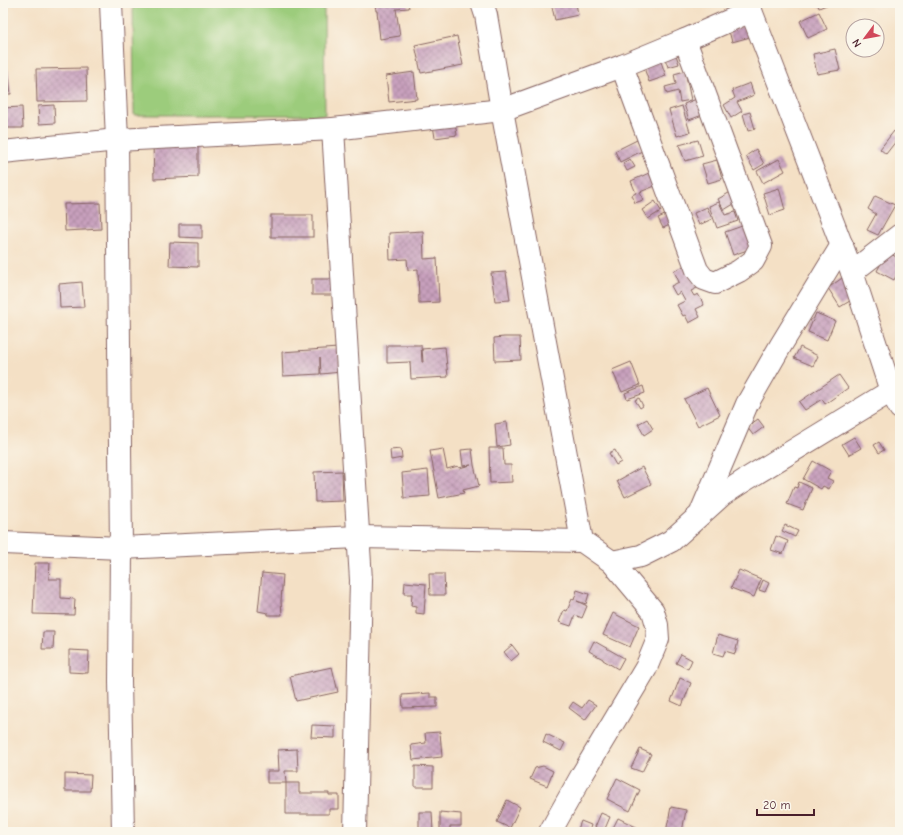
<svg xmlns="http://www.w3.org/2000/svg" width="903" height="835" viewBox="0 0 903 835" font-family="'Comic Neue',sans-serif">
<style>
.green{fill:#9ccc7b;stroke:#737653}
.building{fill:url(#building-cross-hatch)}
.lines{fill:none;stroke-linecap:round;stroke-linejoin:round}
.minor-casing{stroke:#866361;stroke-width:24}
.minor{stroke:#fff;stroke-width:22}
</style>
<defs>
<pattern id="building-cross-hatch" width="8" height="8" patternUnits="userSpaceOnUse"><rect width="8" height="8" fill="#c8a0bd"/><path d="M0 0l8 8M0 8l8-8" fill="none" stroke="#a4829a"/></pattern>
</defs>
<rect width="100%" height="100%" fill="#fbf7ec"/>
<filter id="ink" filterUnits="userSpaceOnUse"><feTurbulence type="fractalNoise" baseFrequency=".025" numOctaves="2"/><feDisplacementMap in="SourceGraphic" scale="8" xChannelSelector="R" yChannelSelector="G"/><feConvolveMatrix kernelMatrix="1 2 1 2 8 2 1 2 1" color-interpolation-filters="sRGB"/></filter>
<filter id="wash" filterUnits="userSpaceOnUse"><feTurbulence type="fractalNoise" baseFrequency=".012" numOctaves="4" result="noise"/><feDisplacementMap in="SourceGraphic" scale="16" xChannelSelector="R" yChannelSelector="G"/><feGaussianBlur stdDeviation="0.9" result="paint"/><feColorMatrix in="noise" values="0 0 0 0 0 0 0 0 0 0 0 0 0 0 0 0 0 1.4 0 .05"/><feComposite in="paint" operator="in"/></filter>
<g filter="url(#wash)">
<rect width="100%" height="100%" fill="#f4e0c5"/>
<!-- green -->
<polygon class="green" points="133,3 324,3 325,115 134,115"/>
<g id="blocks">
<!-- building -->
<g class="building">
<polygon points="375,3 408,3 409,8 396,9 400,36 380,39 377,11 376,11"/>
<polygon points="551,3 576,3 578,15 555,20"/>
<polygon points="817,3 831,3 819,8"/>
<polygon points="819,12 827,29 808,38 800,21"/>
<polygon points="746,25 750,37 732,42 729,31"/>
<polygon points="457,36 463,65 421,73 415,45"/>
<polygon points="835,49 840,70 817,74 813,54"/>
<polygon points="675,52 679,64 668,67 664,56"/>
<polygon points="660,59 666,76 649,82 643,65"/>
<polygon points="86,68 87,101 37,102 36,69"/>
<polygon points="8,69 11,94 3,94 3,70"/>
<polygon points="685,71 691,100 680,102 678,91 667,94 665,87 676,84 674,74"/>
<polygon points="414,72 417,99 389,102 386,76"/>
<polygon points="750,83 754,95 737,102 742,111 731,118 724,105 735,98 732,90"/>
<polygon points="699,98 705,114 689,120 684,104"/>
<polygon points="54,105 55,123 39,124 38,106"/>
<polygon points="682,106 690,132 677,136 669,110"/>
<polygon points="22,107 23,128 5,128 3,108"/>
<polygon points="750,112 755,129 748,131 743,114"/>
<polygon points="455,123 457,135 435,138 433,125"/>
<polygon points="894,131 900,136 886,154 880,149"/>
<polygon points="198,139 198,177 154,179 153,144"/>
<polygon points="637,140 642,151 620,162 615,151"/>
<polygon points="698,140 703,156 685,161 679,145"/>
<polygon points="756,149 764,164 754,170 746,156"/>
<polygon points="630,159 635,167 627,171 623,163"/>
<polygon points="779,159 785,171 763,183 757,171"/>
<polygon points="717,160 722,179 708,183 702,164"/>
<polygon points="649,173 655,186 640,192 643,200 635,203 632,195 636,193 631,181"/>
<polygon points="779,188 785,210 770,215 763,193"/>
<polygon points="736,189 742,199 724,210 718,199"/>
<polygon points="875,196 895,205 878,235 867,230 876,214 868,209"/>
<polygon points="655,201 661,211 648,219 642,210"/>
<polygon points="719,202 725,215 735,212 738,221 717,228 709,206"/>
<polygon points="100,203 101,229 65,231 64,204"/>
<polygon points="707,207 712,219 699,225 694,213"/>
<polygon points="667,214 672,224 663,228 658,218"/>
<rect x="271" y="215" width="42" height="22"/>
<polygon points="179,224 202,224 202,238 179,237"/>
<polygon points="745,225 753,248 733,255 725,232"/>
<polygon points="423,231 424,259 437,258 439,302 419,303 418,269 408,270 407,259 390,260 389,233"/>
<polygon points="170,242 198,243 198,267 169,266"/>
<polygon points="887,252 900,259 900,268 894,280 877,271"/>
<polygon points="686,265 697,288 691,291 694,296 698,294 704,305 696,309 700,317 689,323 685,315 683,316 677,305 685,301 680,292 676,295 671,286 679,282 674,271"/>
<polygon points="506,272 510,300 495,301 491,273"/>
<polygon points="845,276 858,296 840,307 828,288"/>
<rect x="312" y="279" width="22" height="16"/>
<polygon points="82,282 84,307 60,308 59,284"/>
<polygon points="816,313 835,321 827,340 808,332"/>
<polygon points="504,337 520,337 521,360 495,361 494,338"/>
<polygon points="387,345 421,345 422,362 423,362 422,349 445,347 448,377 411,379 410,362 387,363"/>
<polygon points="800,347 818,356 813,366 794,358"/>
<polygon points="338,348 341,372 321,374 320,357 320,374 283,376 282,352"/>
<polygon points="631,362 640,385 622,392 612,370"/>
<polygon points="839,375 848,388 825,404 822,399 805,410 799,402"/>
<polygon points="643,386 645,393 627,399 625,393"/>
<polygon points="707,388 720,415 698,426 684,399"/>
<polygon points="639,398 643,406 640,408 635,400"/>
<polygon points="647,419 653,429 644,435 638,424"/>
<polygon points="758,419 764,427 753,435 747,427"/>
<polygon points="507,422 510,445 497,447 495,424"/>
<polygon points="854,437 861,448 849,455 842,444"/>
<polygon points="879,442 884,450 879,453 874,445"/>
<polygon points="489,448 503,448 504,465 511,465 512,482 490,483"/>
<polygon points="401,449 402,458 391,460 390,450"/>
<polygon points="443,449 447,469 458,466 459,468 471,465 463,466 461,450 472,449 474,465 479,486 463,490 464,493 439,498 430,451"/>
<polygon points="615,450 621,462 616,465 609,453"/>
<polygon points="813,461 831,471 827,478 833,481 829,489 823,486 821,489 803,479"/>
<polygon points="642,467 651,484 625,497 617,481"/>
<polygon points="428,470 430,496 404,498 402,473"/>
<polygon points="342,471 343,501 315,502 314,472"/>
<polygon points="799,482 812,488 803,510 787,504 794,487 797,488"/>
<polygon points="785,525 798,531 795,537 782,531"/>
<polygon points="776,536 788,541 783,554 771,550"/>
<polygon points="35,563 50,563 49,579 61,579 61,598 75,599 74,615 33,614"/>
<polygon points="739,570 761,579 754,597 731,588"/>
<polygon points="262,573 283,575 281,601 282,615 268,615 268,613 258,611"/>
<polygon points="429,574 444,574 445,595 430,595"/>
<polygon points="763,580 769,583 765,592 759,590"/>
<polygon points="405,582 426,584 424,614 416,613 416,607 411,606 412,594 404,594"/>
<polygon points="577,590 589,594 586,604 577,601 587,606 582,618 575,615 571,626 559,622 564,610 567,611 572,599 574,600"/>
<polygon points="613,613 639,626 630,647 603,635"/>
<polygon points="43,632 54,632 53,649 42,649"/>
<polygon points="718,635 738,641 735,654 725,651 723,656 713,653"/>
<polygon points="594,641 624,658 618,669 603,660 603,659 589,651"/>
<polygon points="512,645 519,654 511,661 504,652"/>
<polygon points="69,650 89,651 88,673 69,672"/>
<polygon points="681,654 692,660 688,669 676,663"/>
<polygon points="332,667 338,692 296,701 290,676"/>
<polygon points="680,678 691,683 682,706 671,701"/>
<polygon points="430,693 430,697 437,697 437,707 403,708 402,695"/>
<polygon points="588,700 596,705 585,720 569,708 573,702 582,708"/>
<polygon points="312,725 335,726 335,738 311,737"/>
<polygon points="440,732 442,757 413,760 411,745 426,743 425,733"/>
<polygon points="546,734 565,743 561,751 543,742"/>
<polygon points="297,749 298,771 285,771 286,783 267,783 267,771 279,771 278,750"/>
<polygon points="640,749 651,754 642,772 631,768"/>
<polygon points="415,766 433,767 433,787 415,787"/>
<polygon points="543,766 553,771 547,786 530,779 535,768"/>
<polygon points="65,774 91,775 90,791 65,791"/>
<polygon points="617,778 640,790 630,811 607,799"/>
<polygon points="286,783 299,783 299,793 329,793 329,795 339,795 339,809 329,809 329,814 286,814"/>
<polygon points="507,800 520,807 510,828 497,822"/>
<polygon points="671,807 686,810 682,832 666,832"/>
<polygon points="419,812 432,812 433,832 419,832"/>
<polygon points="440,812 461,814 461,826 450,826 450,831 440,830"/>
<polygon points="601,813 610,817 604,831 595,827"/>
<polygon points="618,818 638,828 636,832 611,832"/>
<polygon points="581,821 591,825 589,832 577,832"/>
</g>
</g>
</g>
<g filter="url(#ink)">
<use href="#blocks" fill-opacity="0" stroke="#866361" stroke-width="1"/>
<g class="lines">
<defs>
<g id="minor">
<polyline points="111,3 117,140 121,548 120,681 123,832"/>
<polyline points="482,3 486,15 502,110 582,541"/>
<polyline points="748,3 852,272 891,391 900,408"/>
<polyline points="622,66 697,270 704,279 715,283 739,271 753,261 761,246 685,40"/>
<polyline points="333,129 361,580 355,832"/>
<polyline points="3,152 117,140 333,129 502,110 622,66 685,40 751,11"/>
<polyline points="852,272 900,235"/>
<polyline points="702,510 747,404 781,345 842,245"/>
<polyline points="3,543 121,548 358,537 582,541 612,562 653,611 657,625 658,639 646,668 582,775 550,832"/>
<polyline points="612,562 641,556 671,541 722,495 745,480 891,391"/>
</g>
</defs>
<!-- minor casing -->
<use href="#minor" class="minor-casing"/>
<!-- minor -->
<use href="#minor" class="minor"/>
</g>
</g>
<!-- margin -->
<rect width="903" height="835" fill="none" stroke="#fbf7ec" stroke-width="16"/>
<!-- north arrow -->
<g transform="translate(865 38) rotate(238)"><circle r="19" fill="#fbf7ec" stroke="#b4a19f"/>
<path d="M0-3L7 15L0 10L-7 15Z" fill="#d1495b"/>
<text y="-6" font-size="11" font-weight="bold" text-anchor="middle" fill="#4a1f2b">N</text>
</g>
<!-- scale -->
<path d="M757 809v6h57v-6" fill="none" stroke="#4a1f2b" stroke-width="2"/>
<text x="763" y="809" font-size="12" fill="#4a1f2b" stroke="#fbf7ec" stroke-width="3" paint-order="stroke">20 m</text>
</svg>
